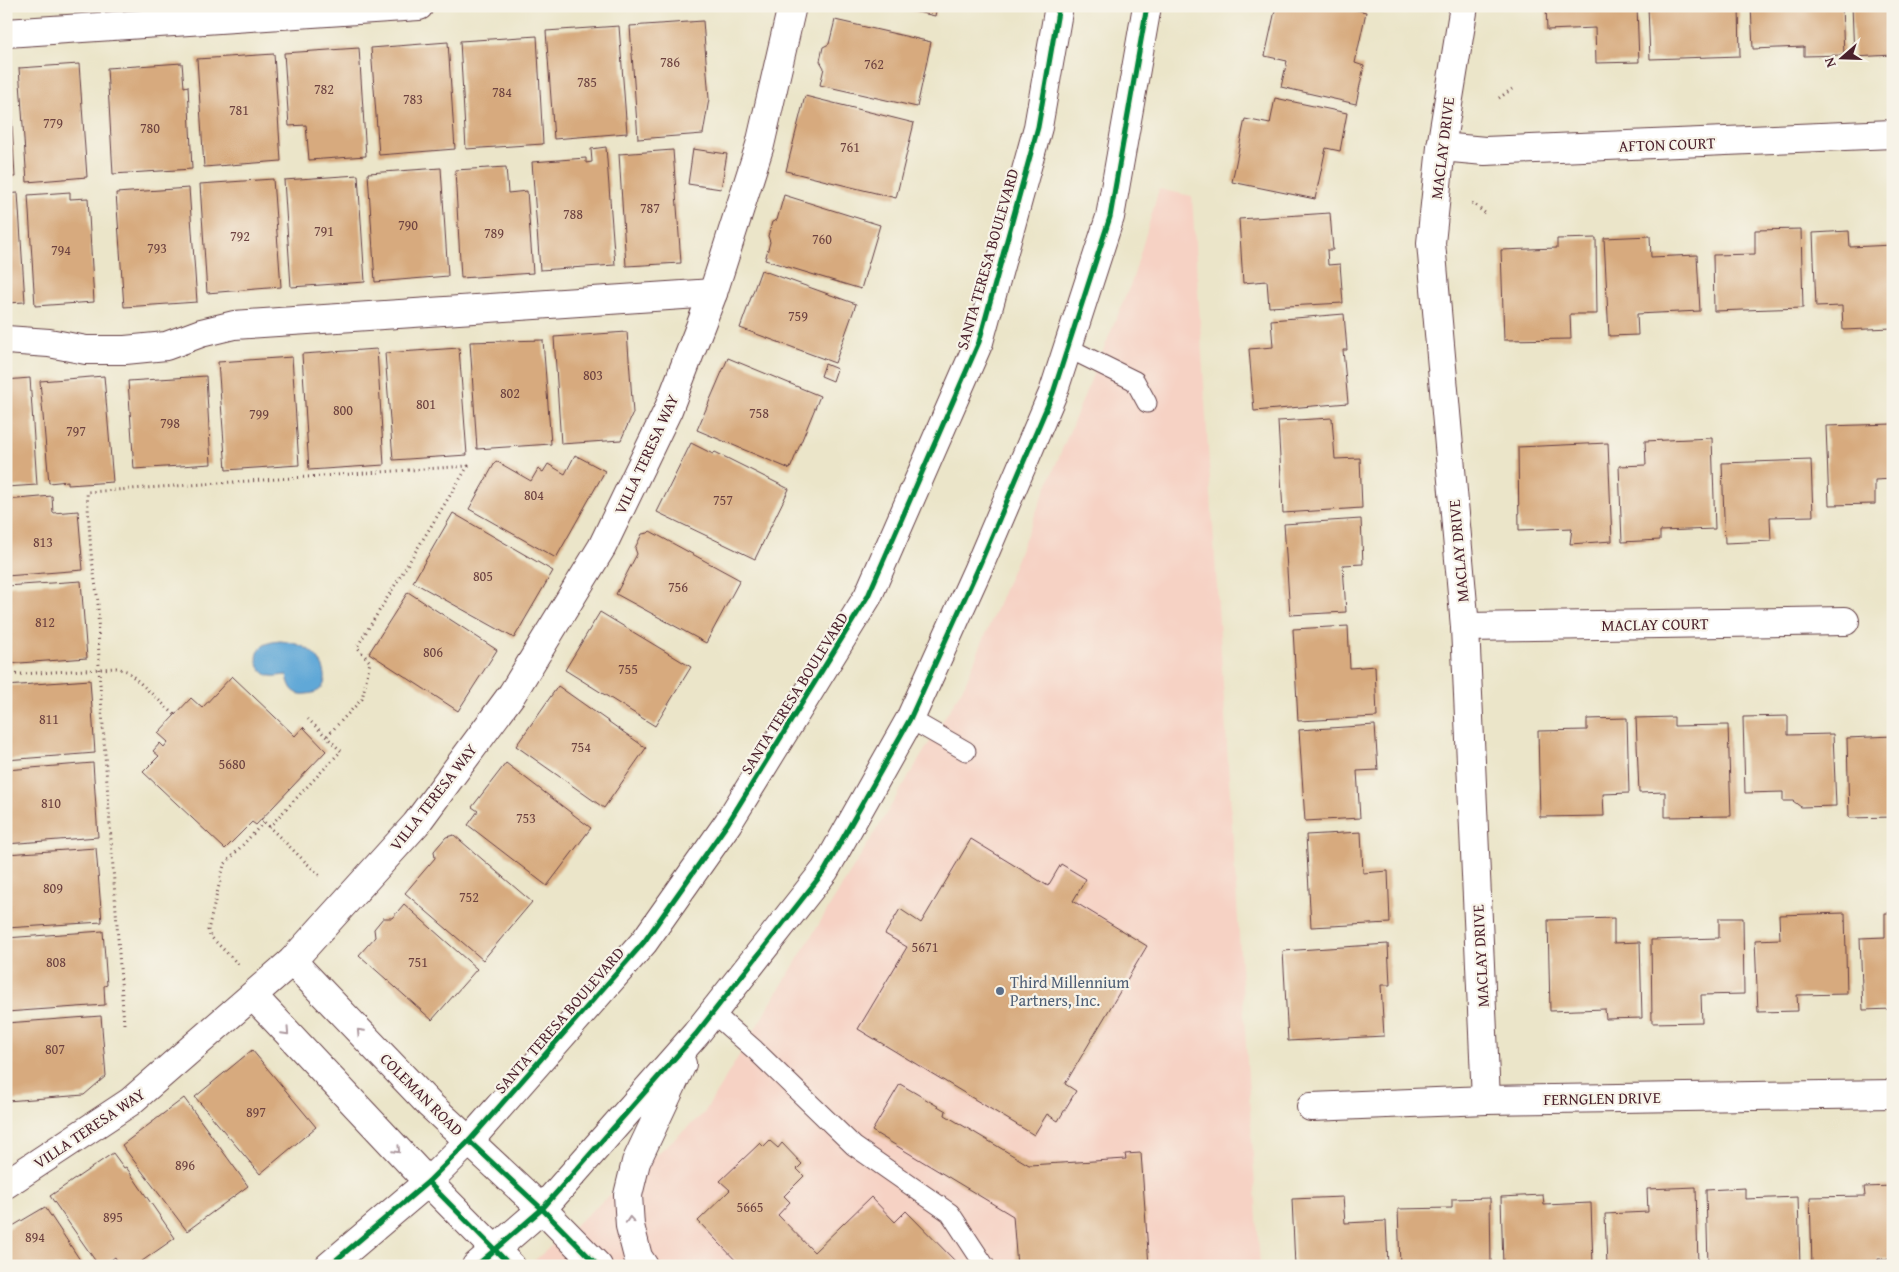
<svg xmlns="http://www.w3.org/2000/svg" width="1899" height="1272" viewBox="0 0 1899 1272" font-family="'Gentium Book Plus',serif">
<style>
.built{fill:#f6d2c4}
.water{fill:#61a8d7;stroke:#566481}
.building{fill:#d7aa7e}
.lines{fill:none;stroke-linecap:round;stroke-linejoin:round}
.lane-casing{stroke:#623d43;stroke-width:21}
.street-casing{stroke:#623d43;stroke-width:30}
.secondary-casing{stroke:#623d43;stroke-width:30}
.path{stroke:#623d43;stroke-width:3;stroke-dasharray:1 4;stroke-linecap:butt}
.lane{stroke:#fff;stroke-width:19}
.street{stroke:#fff;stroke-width:28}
.secondary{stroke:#fff;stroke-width:28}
.cycleway-casing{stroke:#f7f3e8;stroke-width:8}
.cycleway{stroke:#00873e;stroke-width:5}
.oneway{stroke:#ae9aa0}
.service-dot{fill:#5c6f8a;stroke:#f7f3e8;stroke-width:2}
.labels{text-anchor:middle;stroke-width:4.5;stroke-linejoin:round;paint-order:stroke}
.number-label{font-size:14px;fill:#6d4240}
.street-label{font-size:16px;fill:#4a1f2b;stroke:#f7f3e8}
.service-label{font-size:16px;fill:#4e5e75;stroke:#f7f3e8;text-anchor:start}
</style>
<rect width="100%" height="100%" fill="#f7f3e8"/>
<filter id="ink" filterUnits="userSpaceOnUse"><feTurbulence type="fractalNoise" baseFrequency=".02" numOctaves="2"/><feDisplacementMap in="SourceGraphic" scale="10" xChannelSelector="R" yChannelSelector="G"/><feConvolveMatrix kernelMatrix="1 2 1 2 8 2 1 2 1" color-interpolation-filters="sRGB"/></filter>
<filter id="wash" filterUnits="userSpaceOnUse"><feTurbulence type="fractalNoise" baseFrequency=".0096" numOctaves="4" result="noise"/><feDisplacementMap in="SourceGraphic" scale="20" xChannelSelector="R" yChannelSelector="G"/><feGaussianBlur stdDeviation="1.12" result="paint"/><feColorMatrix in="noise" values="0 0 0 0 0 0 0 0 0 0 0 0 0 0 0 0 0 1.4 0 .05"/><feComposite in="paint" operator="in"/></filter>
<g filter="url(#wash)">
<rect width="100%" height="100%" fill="#ebe5c9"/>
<!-- built -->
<polygon class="built" points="1159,189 1192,196 1260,1266 528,1266 704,1113 965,684 1133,278"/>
<!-- water -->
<path class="water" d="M280 641C290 642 300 644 309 650 327 662 335 693 306 694 301 695 295 693 292 689 289 685 288 680 287 675 281 675 276 677 271 676 258 674 253 657 261 648 266 642 273 642 280 641Z"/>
<g id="blocks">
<!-- building -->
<g class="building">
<polygon points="891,6 937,6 935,16"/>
<polygon points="1276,6 1340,6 1366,12 1355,63 1364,66 1356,104 1281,87 1287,61 1265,56"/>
<polygon points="1546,6 1637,6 1639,62 1596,63 1595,28 1547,30"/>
<polygon points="1648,6 1739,6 1740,56 1650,59"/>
<polygon points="1751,6 1842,6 1844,55 1804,56 1804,47 1753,49"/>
<polygon points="1852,6 1893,6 1893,55 1854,57"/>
<polygon points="835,20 931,42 917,107 820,85 824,68 820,61 823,47 829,44"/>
<polygon points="703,21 709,99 703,134 638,139 630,26"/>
<polygon points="619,26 627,133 554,139 546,31"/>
<polygon points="537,36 543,144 466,149 460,41"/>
<polygon points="448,42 455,149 379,155 371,48"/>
<polygon points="359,48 366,156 309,160 306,125 289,126 284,53"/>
<polygon points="274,54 281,161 204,167 197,59"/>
<polygon points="182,63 184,87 188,86 192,169 113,174 107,68"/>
<polygon points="79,64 87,177 27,182 19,68"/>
<polygon points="6,72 9,72 15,177 6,177"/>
<polygon points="805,96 914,123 896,198 786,171"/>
<polygon points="1275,98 1347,113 1340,151 1326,148 1315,199 1232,182 1245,119 1270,124"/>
<polygon points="606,147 615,265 540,270 532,162 586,158 586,163 592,162 591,149"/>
<polygon points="693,149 727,154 721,189 688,184"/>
<polygon points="673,150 681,263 626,266 619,154"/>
<polygon points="506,167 508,193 527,191 533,273 461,278 455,170"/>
<polygon points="441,168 448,276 375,282 368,173"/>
<polygon points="358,175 365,282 291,287 284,180"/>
<polygon points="273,179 281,287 207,293 200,184"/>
<polygon points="189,188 197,302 124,307 116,193"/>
<polygon points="70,192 70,199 88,198 94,302 35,306 28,195"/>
<polygon points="18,193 25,302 6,303 6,194"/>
<polygon points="784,195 880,225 861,289 765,260 770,242 768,236 772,222 777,220"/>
<polygon points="1330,213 1333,250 1327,250 1328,265 1340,264 1343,303 1269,307 1267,281 1243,283 1239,219"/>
<polygon points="1801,229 1803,308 1714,311 1713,255 1755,254 1755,230"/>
<polygon points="1849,231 1850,247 1893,245 1893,328 1843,330 1842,306 1816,307 1813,233"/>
<polygon points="1650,236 1651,257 1697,255 1700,311 1637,314 1638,335 1609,336 1604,238"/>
<polygon points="1596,238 1597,314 1570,314 1571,339 1504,340 1501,250 1557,248 1557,239"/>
<polygon points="761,270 856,304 835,363 740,328"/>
<polygon points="1344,314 1347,350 1343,350 1348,403 1254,411 1249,349 1273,347 1271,320"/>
<polygon points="627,332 633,413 621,440 561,444 554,337"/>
<polygon points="543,340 551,444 477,449 470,342"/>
<polygon points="459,348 467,455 393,460 385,353"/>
<polygon points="377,349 384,465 309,470 302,354"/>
<polygon points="292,357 299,465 226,470 218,362"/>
<polygon points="728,358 820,396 790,469 697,430"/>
<polygon points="825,364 837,369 833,381 821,376"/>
<polygon points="104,376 113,482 68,485 68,481 49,483 40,381"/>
<polygon points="206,376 211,464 134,469 128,381"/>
<polygon points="30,378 37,485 6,487 6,380"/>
<polygon points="1332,418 1335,459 1360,458 1362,508 1283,513 1278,421"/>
<polygon points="1893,424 1893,479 1875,480 1875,504 1829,505 1826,426"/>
<polygon points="1712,438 1715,529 1660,531 1660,540 1622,542 1619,466 1646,465 1645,441"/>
<polygon points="691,443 713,454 715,452 789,489 755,559 657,512"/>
<polygon points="1608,443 1612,541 1570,544 1572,528 1519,530 1518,447"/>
<polygon points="575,455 605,471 556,558 469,509 496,461 531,481 538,469 543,472 548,464 565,474"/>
<polygon points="1811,460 1813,516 1770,517 1771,541 1725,543 1722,463"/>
<polygon points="52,496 53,513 78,511 83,570 6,576 6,500"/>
<polygon points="453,513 553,571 514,638 413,582"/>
<polygon points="1361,519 1363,564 1343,565 1346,612 1290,615 1284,524"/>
<polygon points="650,531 740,580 706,643 616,594 637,554 635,548 642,534 648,533"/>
<polygon points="81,581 87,658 6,664 6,586"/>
<polygon points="408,592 497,650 458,711 369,653"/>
<polygon points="600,612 691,667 655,726 565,670"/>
<polygon points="1348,626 1350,668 1375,666 1377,717 1298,721 1293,629"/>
<polygon points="232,676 295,736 303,727 326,751 256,825 252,822 225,849 143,772 159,756 153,751 160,743 164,747 168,742 158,733 191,698 202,708"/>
<polygon points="90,680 95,753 6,760 6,686"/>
<polygon points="558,686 646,748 604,808 516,746"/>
<polygon points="1788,716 1788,735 1833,734 1836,806 1801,807 1793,801 1783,801 1783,792 1745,793 1743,717"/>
<polygon points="1674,717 1674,726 1728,725 1731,816 1665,817 1665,792 1639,793 1636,718"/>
<polygon points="1627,718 1629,793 1603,794 1604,816 1540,817 1538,731 1587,730 1587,719"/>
<polygon points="1375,725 1378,770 1357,771 1360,818 1305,821 1299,730"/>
<polygon points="1893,736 1893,817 1849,818 1847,738"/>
<polygon points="93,763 98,837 6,844 6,770"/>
<polygon points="506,763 591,828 547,886 468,825 478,811 472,807"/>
<polygon points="1361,832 1363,873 1388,871 1390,923 1311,927 1306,835"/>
<polygon points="454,835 532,902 483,960 405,893 435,858 434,851 446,837"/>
<polygon points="971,839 1048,886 1061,864 1086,879 1073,901 1147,946 1065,1084 1076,1091 1058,1121 1047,1114 1034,1135 858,1029 907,947 885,934 900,909 921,923"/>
<polygon points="96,848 102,922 6,928 6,854"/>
<polygon points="404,904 477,969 432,1020 359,955 375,937 374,929 383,918 392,918"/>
<polygon points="1845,913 1847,994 1797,995 1798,1011 1758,1012 1755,940 1780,939 1779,915"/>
<polygon points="1885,913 1893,913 1893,1009 1863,1010 1860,938 1885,937"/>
<polygon points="1614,918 1614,943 1640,942 1642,1018 1606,1019 1605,1009 1550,1011 1548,920"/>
<polygon points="1719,918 1743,918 1744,994 1701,995 1702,1022 1652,1023 1651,940 1719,938"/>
<polygon points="103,931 107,985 104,986 105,1005 6,1012 6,938"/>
<polygon points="1388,944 1390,985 1381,985 1384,1036 1288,1041 1283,951"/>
<polygon points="101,1016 106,1076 84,1095 7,1101 6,1023"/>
<polygon points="252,1050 316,1127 260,1174 195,1097"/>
<polygon points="900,1084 946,1111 945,1115 1029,1165 1126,1159 1125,1154 1141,1153 1149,1266 1017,1266 1013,1216 872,1131"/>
<polygon points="184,1098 248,1186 187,1231 122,1145"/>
<polygon points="770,1141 778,1148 782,1143 802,1164 797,1169 804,1176 784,1196 790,1202 778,1215 814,1252 871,1197 895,1222 906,1211 960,1266 741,1266 698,1221 730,1190 720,1181 760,1143 764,1147"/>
<polygon points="113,1153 124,1168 126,1167 175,1238 135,1266 120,1266 115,1257 108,1262 110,1266 99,1266 50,1196"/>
<polygon points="1893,1186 1893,1259 1878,1259 1878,1266 1812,1266 1810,1197 1865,1196 1864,1187"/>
<polygon points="1696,1187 1698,1266 1607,1266 1605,1214 1648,1212 1647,1189"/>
<polygon points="1745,1188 1745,1199 1798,1197 1800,1266 1708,1266 1706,1190"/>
<polygon points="1543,1195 1544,1205 1591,1203 1593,1266 1503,1266 1501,1197"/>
<polygon points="1343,1197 1345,1223 1386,1221 1388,1266 1295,1266 1292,1199"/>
<polygon points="1490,1198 1491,1266 1400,1266 1398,1209 1452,1208 1452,1199"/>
<polygon points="45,1207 84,1266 6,1266 6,1230"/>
</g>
</g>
</g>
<g filter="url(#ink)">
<use href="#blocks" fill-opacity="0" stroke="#623d43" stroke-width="1"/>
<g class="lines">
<defs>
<g id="lane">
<polyline points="1068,348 1135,381 1147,403"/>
<polyline points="910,719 966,751"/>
<polyline points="713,1013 755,1050 854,1146 950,1213 985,1266"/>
</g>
<g id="street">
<polyline points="1464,6 1441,147 1431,243 1465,627 1486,1100"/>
<polyline points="6,33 419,6"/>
<polyline points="1441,147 1485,151 1893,134"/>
<polyline points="6,340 49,343 86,350 125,350 166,346 201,333 234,325 713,293"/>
<polyline points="1465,627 1845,621"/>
<polyline points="292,961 430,1105 469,1141"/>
<polyline points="253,996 428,1182"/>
<polyline points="1311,1107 1486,1100 1893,1094"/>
<polyline points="6,1184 130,1102 292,961 416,824 512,694 602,547 668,410 713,293 760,145 792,6"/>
</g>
<g id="secondary">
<polyline points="469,1141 542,1209 598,1266"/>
<polyline points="428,1182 511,1266"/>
<polyline points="329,1266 428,1182 469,1141 644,942 728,823 868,596 979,342 1038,127 1059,6"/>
<polyline points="476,1266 542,1209 696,1034 825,870 910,719 977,571 1053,393 1110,217 1147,6"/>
<polyline points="644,1266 638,1257 630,1226 628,1195 636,1162 682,1064"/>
</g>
</defs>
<!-- lane casing -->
<use href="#lane" class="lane-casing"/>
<!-- street casing -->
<use href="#street" class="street-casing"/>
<!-- secondary casing -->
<use href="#secondary" class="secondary-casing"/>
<!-- path -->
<g class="path">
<polyline points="1499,98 1512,89"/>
<polyline points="1472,203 1485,213"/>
<polyline points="6,675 116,668 127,671 175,715"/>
<polyline points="261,819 322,878"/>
<polyline points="269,827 341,751 308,719"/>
<polyline points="238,964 210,936 208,930 224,865 264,822"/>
<polyline points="124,1024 99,669 98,602 91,553 87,492 468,466 357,647 370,662 362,699 326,737"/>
</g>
<!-- lane -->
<use href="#lane" class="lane"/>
<!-- street -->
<use href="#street" class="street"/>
<!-- secondary -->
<use href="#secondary" class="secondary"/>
<defs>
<g id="cycleway">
<polyline points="469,1141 542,1209 598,1266"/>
<polyline points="428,1182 511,1266"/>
<polyline points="329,1266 428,1182 469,1141 644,942 728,823 868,596 979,342 1038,127 1059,6"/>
<polyline points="476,1266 542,1209 696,1034 825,870 910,719 977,571 1053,393 1110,217 1147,6"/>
</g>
</defs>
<!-- cycleway casing -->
<use href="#cycleway" class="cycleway-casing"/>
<!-- cycleway -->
<use href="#cycleway" class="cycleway"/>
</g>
<!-- one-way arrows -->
<defs><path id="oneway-chevron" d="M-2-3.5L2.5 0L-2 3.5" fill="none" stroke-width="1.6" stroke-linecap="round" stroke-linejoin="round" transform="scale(1.25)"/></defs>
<g class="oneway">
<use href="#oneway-chevron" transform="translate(286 1032) rotate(47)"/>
<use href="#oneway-chevron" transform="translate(360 1032) rotate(-134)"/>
<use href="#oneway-chevron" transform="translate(397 1150) rotate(46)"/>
<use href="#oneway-chevron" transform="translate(630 1220) rotate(-94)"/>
</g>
</g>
<!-- markers -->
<circle class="service-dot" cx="1000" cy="991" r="5"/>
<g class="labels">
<!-- number labels -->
<g class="number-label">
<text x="670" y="67">786</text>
<text x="874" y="69">762</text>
<text x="587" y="87">785</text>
<text x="324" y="94">782</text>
<text x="502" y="97">784</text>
<text x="413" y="104">783</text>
<text x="239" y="115">781</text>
<text x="53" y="128">779</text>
<text x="150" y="133">780</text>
<text x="850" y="152">761</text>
<text x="650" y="213">787</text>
<text x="573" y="219">788</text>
<text x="408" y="230">790</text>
<text x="324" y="236">791</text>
<text x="494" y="238">789</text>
<text x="240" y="241">792</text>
<text x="822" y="244">760</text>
<text x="157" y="253">793</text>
<text x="61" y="255">794</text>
<text x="798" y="321">759</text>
<text x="593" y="380">803</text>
<text x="510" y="398">802</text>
<text x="426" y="409">801</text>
<text x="343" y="415">800</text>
<text x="759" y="418">758</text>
<text x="259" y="419">799</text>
<text x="170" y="428">798</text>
<text x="76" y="436">797</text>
<text x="534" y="500">804</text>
<text x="723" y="505">757</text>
<text x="43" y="547">813</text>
<text x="483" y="581">805</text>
<text x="678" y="592">756</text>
<text x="45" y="627">812</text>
<text x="433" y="657">806</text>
<text x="628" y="674">755</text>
<text x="49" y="724">811</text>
<text x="581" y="752">754</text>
<text x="232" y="769">5680</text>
<text x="51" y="808">810</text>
<text x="526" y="823">753</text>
<text x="53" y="893">809</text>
<text x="469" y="902">752</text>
<text x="925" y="952">5671</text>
<text x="56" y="967">808</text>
<text x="418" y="967">751</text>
<text x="55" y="1054">807</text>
<text x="256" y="1117">897</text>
<text x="185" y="1170">896</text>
<text x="750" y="1212">5665</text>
<text x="113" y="1222">895</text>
<text x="35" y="1242">894</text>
</g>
<!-- street labels -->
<g class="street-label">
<text transform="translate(1667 144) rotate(-2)" y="6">AFTON COURT</text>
<text transform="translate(1442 148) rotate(-83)" y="6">MACLAY DRIVE</text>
<text transform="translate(987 259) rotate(-74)" y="6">SANTA TERESA BOULEVARD</text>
<text transform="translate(646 454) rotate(-65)" y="6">VILLA TERESA WAY</text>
<text transform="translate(1458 551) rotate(-95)" y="6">MACLAY DRIVE</text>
<text transform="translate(1655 624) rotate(-1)" y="6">MACLAY COURT</text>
<text transform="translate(794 693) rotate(-58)" y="6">SANTA TERESA BOULEVARD</text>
<text transform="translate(433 797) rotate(-52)" y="6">VILLA TERESA WAY</text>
<text transform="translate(1480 956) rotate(-93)" y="6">MACLAY DRIVE</text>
<text transform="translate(559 1020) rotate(-49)" y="6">SANTA TERESA BOULEVARD</text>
<text transform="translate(422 1094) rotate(45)" y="6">COLEMAN ROAD</text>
<text transform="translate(1602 1098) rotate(-1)" y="6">FERNGLEN DRIVE</text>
<text transform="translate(89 1128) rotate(-34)" y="6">VILLA TERESA WAY</text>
</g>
<!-- service labels -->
<g class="service-label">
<text x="1010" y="988">Third Millennium<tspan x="1010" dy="18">Partners, Inc.</tspan></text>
</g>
</g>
<!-- margin -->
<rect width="1899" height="1272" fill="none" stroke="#f7f3e8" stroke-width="25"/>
<!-- north arrow -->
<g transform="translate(1842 58) rotate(250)" stroke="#f7f3e8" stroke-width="4" paint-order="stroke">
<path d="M0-4L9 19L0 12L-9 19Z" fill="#4a1f2b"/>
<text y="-8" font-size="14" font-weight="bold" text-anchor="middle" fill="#4a1f2b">N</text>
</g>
</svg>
